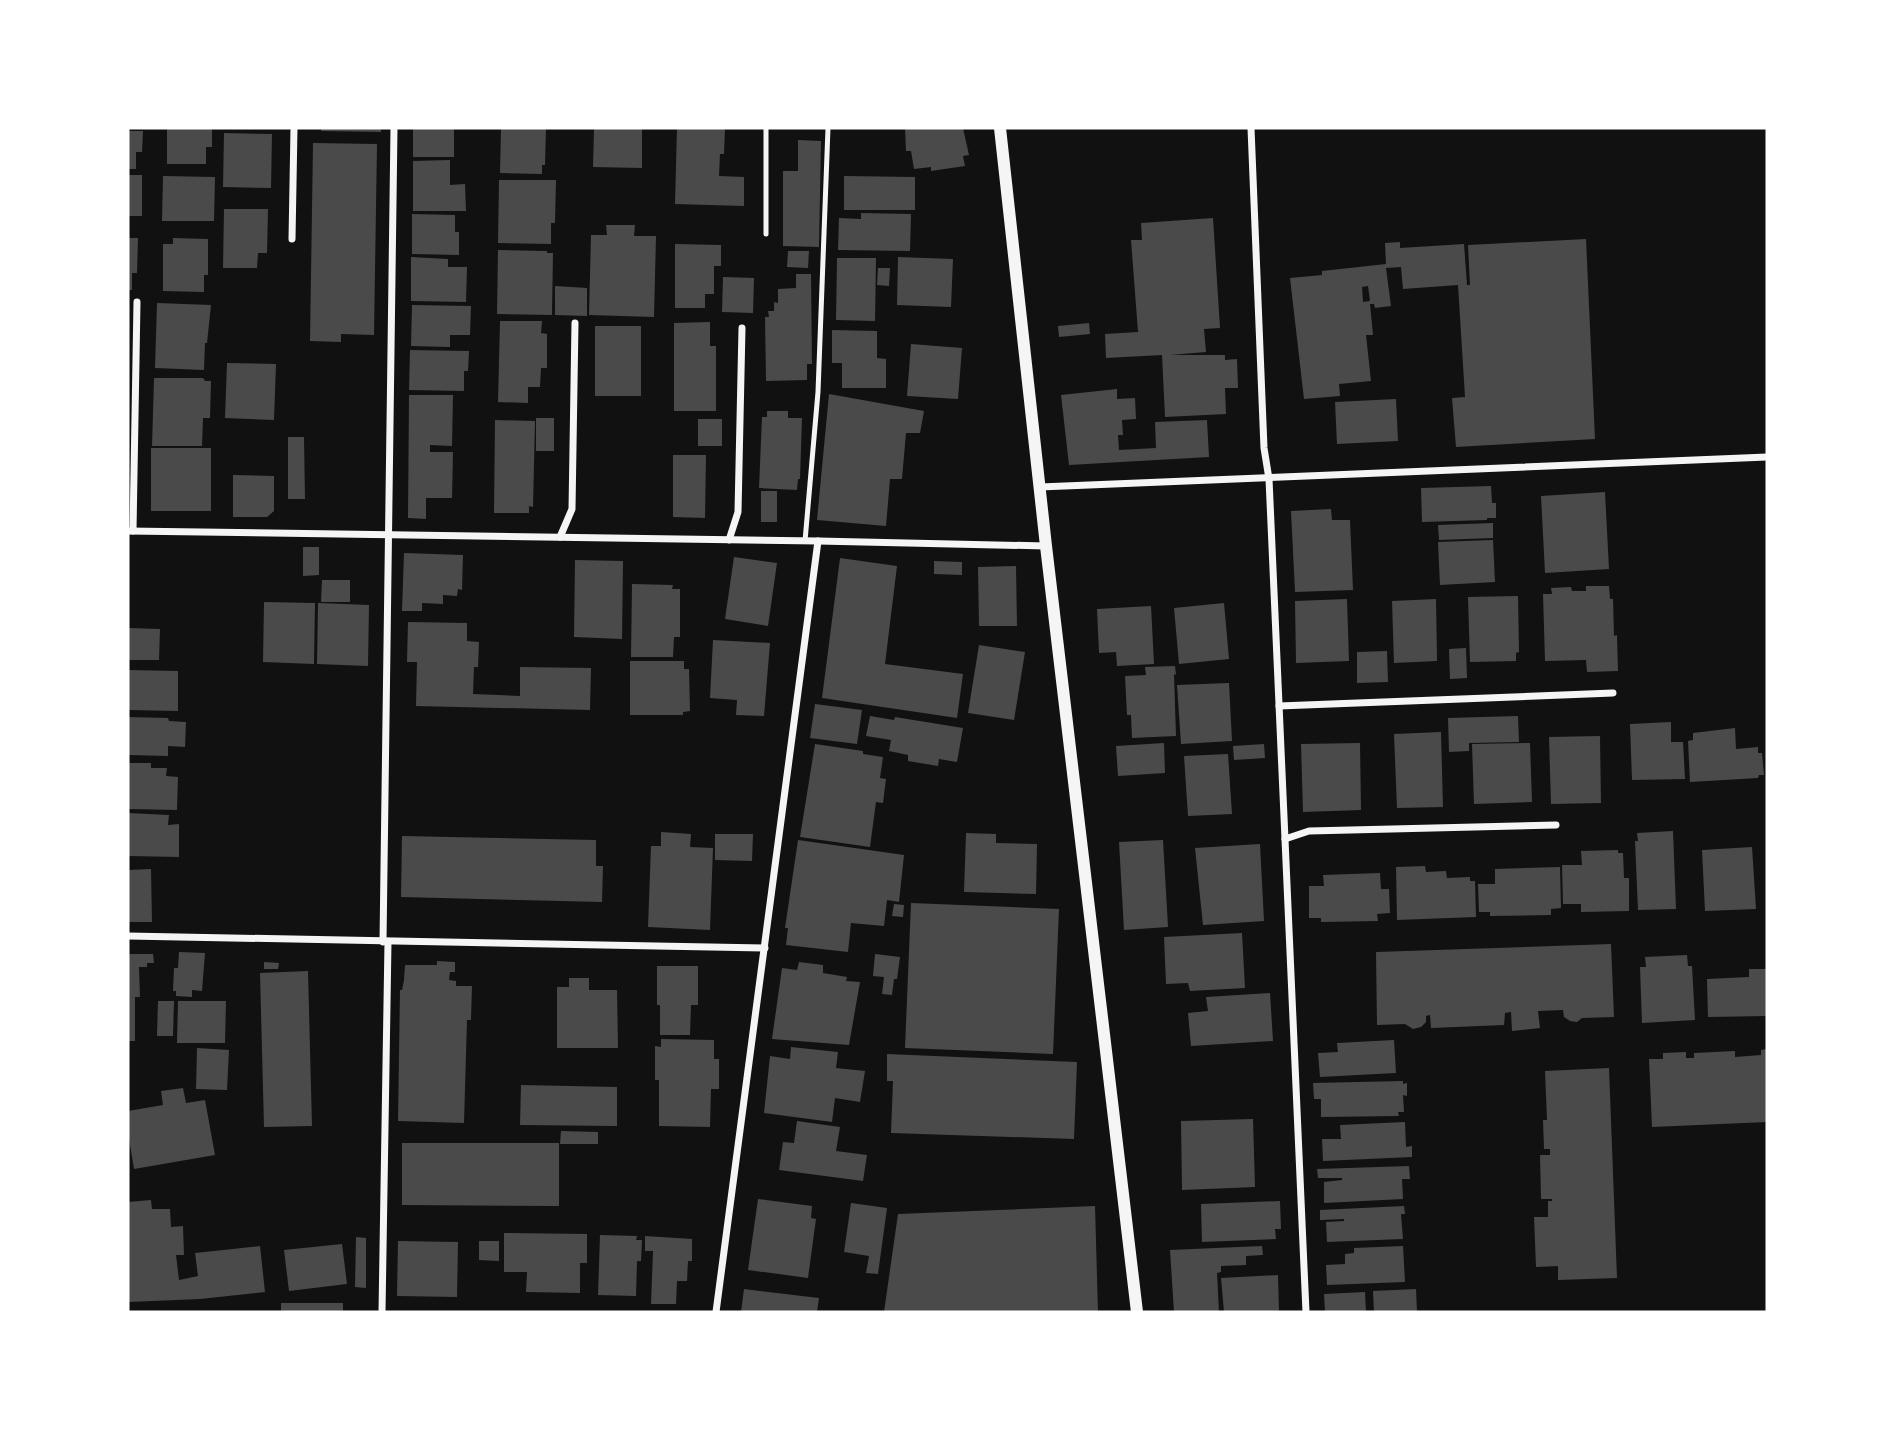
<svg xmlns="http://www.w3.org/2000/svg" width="1895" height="1440" viewBox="0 0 1895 1440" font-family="Quicksand,sans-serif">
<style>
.building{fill:#4a4a4a;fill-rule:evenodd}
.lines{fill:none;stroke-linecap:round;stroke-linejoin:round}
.service{stroke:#f5f5f5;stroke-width:5}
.minor{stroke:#f5f5f5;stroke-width:7}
.tertiary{stroke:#f5f5f5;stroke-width:12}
</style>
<rect width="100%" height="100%" fill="#111"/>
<!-- building -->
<g class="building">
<polygon points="167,128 212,128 212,147 206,147 206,164 167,164"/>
<polygon points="322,128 381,128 381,132 321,131"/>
<rect x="413" y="128" width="41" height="29"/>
<polygon points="501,128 546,128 545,165 542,165 542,174 500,173"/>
<polygon points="594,128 642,128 642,168 593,167"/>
<polygon points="677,128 725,128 724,154 720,154 719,176 744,177 744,206 675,204"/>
<polygon points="905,128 963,128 969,155 963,156 965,166 931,171 931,167 914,169 911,151 906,151"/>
<polygon points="128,131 143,131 142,152 136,152 136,169 128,169"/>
<polygon points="224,133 272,134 271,188 223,187"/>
<polygon points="798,140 821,141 819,247 783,246 783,171 798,171"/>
<polygon points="313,143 377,144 374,335 341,334 341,342 310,341"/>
<polygon points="450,160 450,185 465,184 466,211 413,211 413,161"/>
<rect x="128" y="175" width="14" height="41"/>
<polygon points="163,176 215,177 214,221 162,221"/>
<polygon points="844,176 915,177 915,210 844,210"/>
<polygon points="499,180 556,180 555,223 551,223 551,244 498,243"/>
<polygon points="224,209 268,209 267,253 258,253 257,268 223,268"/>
<polygon points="861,213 911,214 910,251 838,250 839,218 861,219"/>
<polygon points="412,214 455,215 455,232 459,232 459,255 412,254"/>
<polygon points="1213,218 1220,328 1204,329 1206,352 1170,355 1225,355 1225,360 1237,359 1238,388 1225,388 1226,414 1165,417 1162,355 1106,358 1105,334 1138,332 1131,240 1142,240 1141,223"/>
<polygon points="606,225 635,225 634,236 656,236 654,317 589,315 591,235 607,235"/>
<polygon points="128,238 138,238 137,273 132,273 132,290 128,290"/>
<polygon points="173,238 208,239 208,275 204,275 204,292 163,291 163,244 173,244"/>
<path d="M1586 239 1595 439 1456 447 1452 398 1465 397 1458 285 1403 289 1401 267 1386 268 1391 306 1375 308 1374 304H1370L1373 335H1366L1371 381 1339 384 1340 396 1304 399 1290 278 1322 275V271L1386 264 1385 243 1400 242V248L1464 244 1467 285H1470L1468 245ZM1368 286 1370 301 1363 302 1362 287Z"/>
<polygon points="675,244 721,245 721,266 714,266 714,294 705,294 705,308 675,308"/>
<polygon points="498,250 547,251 547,253 553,253 552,315 497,314"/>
<polygon points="788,251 809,251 808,268 787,267"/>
<polygon points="411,257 448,259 448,267 467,267 466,302 411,301"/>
<polygon points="898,257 953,259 951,307 897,305"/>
<polygon points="837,258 876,258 875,321 836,320"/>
<polygon points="878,268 890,268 889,286 877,285"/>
<polygon points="796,274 811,274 812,364 807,364 807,380 766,381 765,317 769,317 768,311 774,311 774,302 778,303 778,289 796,288"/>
<polygon points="723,277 754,278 753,313 722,312"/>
<polygon points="555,286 587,288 587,316 555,315"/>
<polygon points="157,303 211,305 207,343 205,343 204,370 155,368"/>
<polygon points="412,305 471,306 470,335 450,335 450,347 411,346"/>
<polygon points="500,321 542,321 541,333 547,334 547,368 541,368 540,387 528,387 528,403 498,402"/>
<polygon points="710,322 710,346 716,346 716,411 674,411 674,323"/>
<polygon points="1089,323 1090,334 1059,337 1058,326"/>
<rect x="595" y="326" width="46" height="70"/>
<polygon points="832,330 877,331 877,358 886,359 886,388 842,388 842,363 832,363"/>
<polygon points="911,344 962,348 958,399 907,396"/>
<polygon points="410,350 469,351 468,371 464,371 464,391 409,390"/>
<polygon points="227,363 276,364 274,420 225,418"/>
<polygon points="154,378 203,378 205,381 211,381 210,418 203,418 202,446 152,446"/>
<polygon points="1117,389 1117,399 1135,398 1136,419 1122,420 1123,435 1118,435 1119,450 1156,448 1155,422 1207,420 1209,457 1069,465 1061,395"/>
<polygon points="829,394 924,411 920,433 906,433 902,479 890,479 886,526 817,520"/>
<polygon points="409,395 453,395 452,446 430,445 430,452 453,452 452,498 426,498 426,519 408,518"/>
<polygon points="1396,399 1398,441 1337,444 1335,402"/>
<polygon points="767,411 788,411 788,418 802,418 800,479 798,479 797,490 759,488 762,417 767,417"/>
<rect x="536" y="418" width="18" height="33"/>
<rect x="698" y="419" width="24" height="27"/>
<polygon points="495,420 535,421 533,507 529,506 529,513 494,513"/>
<polygon points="288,437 304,437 305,499 288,499"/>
<rect x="151" y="448" width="60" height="63"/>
<polygon points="673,455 706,455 705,518 673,517"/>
<polygon points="233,475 274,476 274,511 267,517 233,517"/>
<polygon points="1491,486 1492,503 1496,503 1496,518 1487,518 1487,520 1422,522 1421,488"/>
<rect x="761" y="491" width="16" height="31"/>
<polygon points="1605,492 1609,569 1545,573 1541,496"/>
<polygon points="1331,509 1332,520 1350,520 1353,590 1295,592 1291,511"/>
<polygon points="1493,523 1493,538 1439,540 1438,525"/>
<polygon points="1493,540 1495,582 1440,585 1438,542"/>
<polygon points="303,547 319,547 319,575 303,576"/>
<polygon points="404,553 463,555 462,590 458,589 457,596 443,595 443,604 422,603 422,611 402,611"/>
<polygon points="734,557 777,563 768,626 725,619"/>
<polygon points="840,558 897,566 885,664 963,674 957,718 822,698"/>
<polygon points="575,560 623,561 622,639 574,637"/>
<polygon points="934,561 962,562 962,575 934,574"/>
<polygon points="1016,566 1017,626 979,626 978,567"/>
<polygon points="322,580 350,580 350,602 321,602"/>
<polygon points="632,584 673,585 672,589 680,589 680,637 674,637 673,657 631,657"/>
<polygon points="1586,586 1609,586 1610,599 1613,599 1614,636 1617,635 1618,671 1587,672 1586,660 1545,661 1543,594 1552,594 1551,588 1571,587 1572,591 1586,591"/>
<polygon points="1518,596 1519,652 1516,653 1516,661 1470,662 1468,597"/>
<polygon points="1347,599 1349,661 1296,663 1295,601"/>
<polygon points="1436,599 1437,661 1394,663 1392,601"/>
<polygon points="264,602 315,603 314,664 263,662"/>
<polygon points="318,603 369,605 368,666 317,664"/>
<polygon points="1224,603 1229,659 1179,664 1174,608"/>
<polygon points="1151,606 1154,664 1117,666 1116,652 1099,653 1097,609"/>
<polygon points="408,622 467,623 467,641 479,642 478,667 474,667 473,694 520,696 520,667 591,668 590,710 416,706 417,662 407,662"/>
<polygon points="128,628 160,629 159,660 128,660"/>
<polygon points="713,640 770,643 764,716 736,715 737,700 710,698"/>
<polygon points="979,645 1025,652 1014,720 968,713"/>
<polygon points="1466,648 1467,678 1450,679 1449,649"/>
<polygon points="1387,651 1388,682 1357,683 1357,652"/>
<polygon points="630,661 684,661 684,669 689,669 690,711 683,712 683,715 630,715"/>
<polygon points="1175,666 1176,675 1174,674 1176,736 1132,738 1131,715 1127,715 1125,676 1146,675 1145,667"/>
<polygon points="128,670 178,671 178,711 128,710"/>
<polygon points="1229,683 1232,741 1181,744 1177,685"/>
<polygon points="815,704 862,710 857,744 810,738"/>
<polygon points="870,716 894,720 895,717 963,728 957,762 939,759 938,766 908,761 908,755 889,751 891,740 866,736"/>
<polygon points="1518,716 1519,742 1469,743 1469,751 1449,752 1448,718"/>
<polygon points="128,717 168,718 169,721 186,722 185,747 168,746 168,756 128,755"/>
<polygon points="1671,722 1671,742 1683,742 1685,779 1632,780 1630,724"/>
<polygon points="1735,728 1736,749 1758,747 1758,753 1762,753 1764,775 1759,775 1758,778 1690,782 1688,741 1693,740 1693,733"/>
<polygon points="1441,732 1443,807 1397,808 1394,734"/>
<polygon points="1600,736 1601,803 1551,804 1549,737"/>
<polygon points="1164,743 1165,773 1118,776 1116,746"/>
<polygon points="1360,743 1361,810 1303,812 1301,744"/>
<polygon points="1530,743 1532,802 1474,804 1472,744"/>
<polygon points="815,744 863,751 863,754 883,757 880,778 886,779 883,803 876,802 870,847 800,837"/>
<polygon points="1264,744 1265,758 1234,760 1233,746"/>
<polygon points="1228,754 1232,814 1188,816 1184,756"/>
<polygon points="128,763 151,763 151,768 167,768 166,776 178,777 177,810 128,809"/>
<polygon points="128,813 169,815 168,825 179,824 179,857 128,856"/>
<polygon points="1673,831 1676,909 1638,910 1635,841 1638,841 1637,833"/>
<polygon points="661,832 691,834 690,847 713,848 710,930 648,927 651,846 661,846"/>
<polygon points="966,833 996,834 996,843 1037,844 1036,894 964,892"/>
<polygon points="715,834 753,834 752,861 715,860"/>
<polygon points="402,836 596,840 596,866 603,866 602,902 401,897"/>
<polygon points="798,840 904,855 899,902 887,900 884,926 851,923 848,952 786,945 788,928 785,928"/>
<polygon points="1163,840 1168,927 1124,930 1119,842"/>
<polygon points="1260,844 1264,921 1203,925 1195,848"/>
<polygon points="1752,847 1756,909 1705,911 1702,850"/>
<polygon points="1618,850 1618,853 1623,853 1624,878 1629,878 1629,911 1581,912 1581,904 1563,904 1562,865 1582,865 1581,851"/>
<polygon points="1425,866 1426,872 1446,871 1447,878 1470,877 1470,881 1475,881 1476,917 1397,920 1396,867"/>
<polygon points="1560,867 1561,908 1551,909 1551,915 1490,916 1490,912 1479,912 1478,884 1495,884 1495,869"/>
<polygon points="151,869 152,922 128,922 128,870"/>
<polygon points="1380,873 1381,889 1389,889 1390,913 1377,914 1378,921 1321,922 1321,918 1309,918 1309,886 1324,886 1323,875"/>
<polygon points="911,903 1059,909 1053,1054 905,1048"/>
<polygon points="894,904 904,905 903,917 892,916"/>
<polygon points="1242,933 1245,988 1190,991 1188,983 1166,984 1164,937"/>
<polygon points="1611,944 1614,1017 1582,1018 1577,1022 1570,1021 1564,1017 1563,1010 1538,1011 1540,1028 1512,1031 1511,1012 1505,1013 1504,1025 1431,1028 1430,1015 1426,1016 1426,1022 1421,1027 1413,1029 1405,1024 1377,1025 1376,952"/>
<polygon points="179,952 205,953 202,991 192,990 192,997 176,996 176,991 173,991 174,968 178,968"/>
<polygon points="128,954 153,954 154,963 147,963 147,967 139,967 140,997 135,997 135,1041 128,1041"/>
<polygon points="875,954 900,957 897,979 894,979 892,995 882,994 884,977 873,976"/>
<polygon points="1687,955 1688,966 1692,966 1695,1020 1642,1023 1640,967 1646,967 1645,957"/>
<polygon points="437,961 455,962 455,972 450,972 449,980 456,981 456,986 472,986 471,1020 467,1020 464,1123 398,1121 400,990 402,990 404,980 405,965 437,965"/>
<polygon points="264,962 279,963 278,969 264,969"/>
<polygon points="799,962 823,965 823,973 847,977 846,981 860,982 849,1045 772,1039 782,968 797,970"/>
<polygon points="657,966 698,966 698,1005 691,1005 690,1035 660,1035 660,1005 657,1005"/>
<polygon points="1749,969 1767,969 1767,1016 1708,1017 1707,979 1749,977"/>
<polygon points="308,971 312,1126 264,1127 260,973"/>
<polygon points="569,978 589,978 589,990 617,990 618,1048 557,1048 557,987 569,987"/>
<polygon points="1270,993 1273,1041 1191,1046 1188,1013 1208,1011 1206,997"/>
<polygon points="158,1001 174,1001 173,1036 157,1036"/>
<polygon points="178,1001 226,1001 225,1043 177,1043"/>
<polygon points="661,1039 714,1040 714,1059 719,1059 719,1089 711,1089 710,1127 659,1126 659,1080 655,1080 655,1046 661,1047"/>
<polygon points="1394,1040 1396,1073 1320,1077 1318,1053 1338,1052 1337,1043"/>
<polygon points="791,1047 838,1052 836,1068 865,1071 860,1102 835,1098 832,1122 764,1113 770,1056 790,1059"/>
<polygon points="197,1048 229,1050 227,1090 196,1089"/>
<polygon points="1767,1049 1767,1122 1652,1127 1649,1059 1663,1059 1663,1053 1686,1052 1686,1058 1694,1058 1694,1053 1735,1051 1735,1057 1761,1055 1761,1050"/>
<polygon points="887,1054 1077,1062 1074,1139 891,1133 893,1081 887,1081"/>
<polygon points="1609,1068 1617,1278 1558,1280 1558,1266 1536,1267 1534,1217 1548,1217 1548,1201 1552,1201 1552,1199 1541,1199 1540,1155 1550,1155 1550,1149 1544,1149 1543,1120 1547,1120 1545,1071"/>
<polygon points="1403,1081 1403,1084 1407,1083 1407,1096 1403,1095 1404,1112 1398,1112 1399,1116 1321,1117 1321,1099 1314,1099 1313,1083"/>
<polygon points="521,1085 617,1087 617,1126 520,1125"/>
<polygon points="183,1088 186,1103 205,1100 215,1155 134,1169 128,1133 128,1111 163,1105 161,1091"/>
<polygon points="1253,1119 1255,1187 1182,1190 1181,1121"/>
<polygon points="797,1121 840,1127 836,1151 867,1155 863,1181 779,1170 783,1142 794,1143"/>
<polygon points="1405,1122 1406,1147 1412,1146 1412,1157 1323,1161 1322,1139 1341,1139 1340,1125"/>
<polygon points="561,1131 598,1132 598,1144 560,1144"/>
<polygon points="402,1143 559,1143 559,1206 402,1205"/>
<polygon points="1409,1166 1410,1179 1402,1179 1403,1199 1324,1203 1324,1182 1342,1180 1342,1178 1318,1178 1317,1169"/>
<polygon points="758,1199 812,1206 811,1218 816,1219 808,1278 748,1270"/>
<polygon points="151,1200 152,1209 170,1209 171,1227 183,1226 184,1255 176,1255 179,1280 198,1276 195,1253 260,1246 265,1292 200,1299 128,1302 128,1202"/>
<polygon points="1280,1201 1281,1229 1275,1229 1276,1239 1202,1242 1201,1204"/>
<polygon points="851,1203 887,1208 878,1274 866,1273 869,1256 844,1252"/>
<polygon points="1095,1206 1098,1312 884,1312 898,1214"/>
<polygon points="1404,1206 1405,1214 1401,1214 1403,1239 1327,1242 1326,1222 1344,1221 1344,1219 1320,1220 1320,1210"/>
<polygon points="504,1233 587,1234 587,1263 580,1263 580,1293 526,1292 527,1272 504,1272"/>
<polygon points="600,1235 637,1236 636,1240 642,1240 641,1261 637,1261 636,1296 598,1295"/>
<polygon points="645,1236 692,1239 692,1261 688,1261 687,1281 677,1281 676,1304 651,1304 653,1251 645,1251"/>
<polygon points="356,1237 366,1238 366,1288 355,1287"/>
<polygon points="398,1241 458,1242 457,1297 397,1296"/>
<polygon points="479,1241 499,1241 499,1261 479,1260"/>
<polygon points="342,1244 347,1284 289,1291 284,1250"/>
<polygon points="1262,1246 1263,1255 1246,1256 1246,1265 1221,1266 1221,1272 1217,1273 1219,1312 1174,1312 1170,1250"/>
<polygon points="1403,1246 1405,1282 1327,1285 1326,1265 1345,1264 1345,1254 1354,1253 1354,1248"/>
<polygon points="1278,1275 1279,1312 1224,1312 1221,1278"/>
<polygon points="744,1289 819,1298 817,1312 741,1312"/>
<polygon points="1416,1289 1417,1312 1374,1312 1373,1291"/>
<polygon points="1365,1292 1366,1312 1325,1312 1324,1294"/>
<rect x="281" y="1303" width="62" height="9"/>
</g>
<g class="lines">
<!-- service -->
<g class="service">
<polyline points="766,234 766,128"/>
<polyline points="805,541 818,392 828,128"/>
</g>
<!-- minor -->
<g class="minor">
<polyline points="1251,128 1264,448 1269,479 1306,1312"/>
<polyline points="292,239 294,128"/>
<polyline points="1040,487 1767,457"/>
<polyline points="128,531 818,541 1046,546"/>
<polyline points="133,531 137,302"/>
<polyline points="560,537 572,509 575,323"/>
<polyline points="729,540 738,512 742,328"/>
<polyline points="1279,706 1613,693"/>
<polyline points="1285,839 1309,831 1556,825"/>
<polyline points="128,936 765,948"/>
<polyline points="383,942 394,128"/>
<polyline points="382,1312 388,942"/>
<polyline points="716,1312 818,541"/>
</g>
<!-- tertiary -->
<polyline class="tertiary" points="1000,128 1046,546 1137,1312"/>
</g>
<!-- border -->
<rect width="1895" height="1440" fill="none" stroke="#ffffff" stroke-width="259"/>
</svg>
